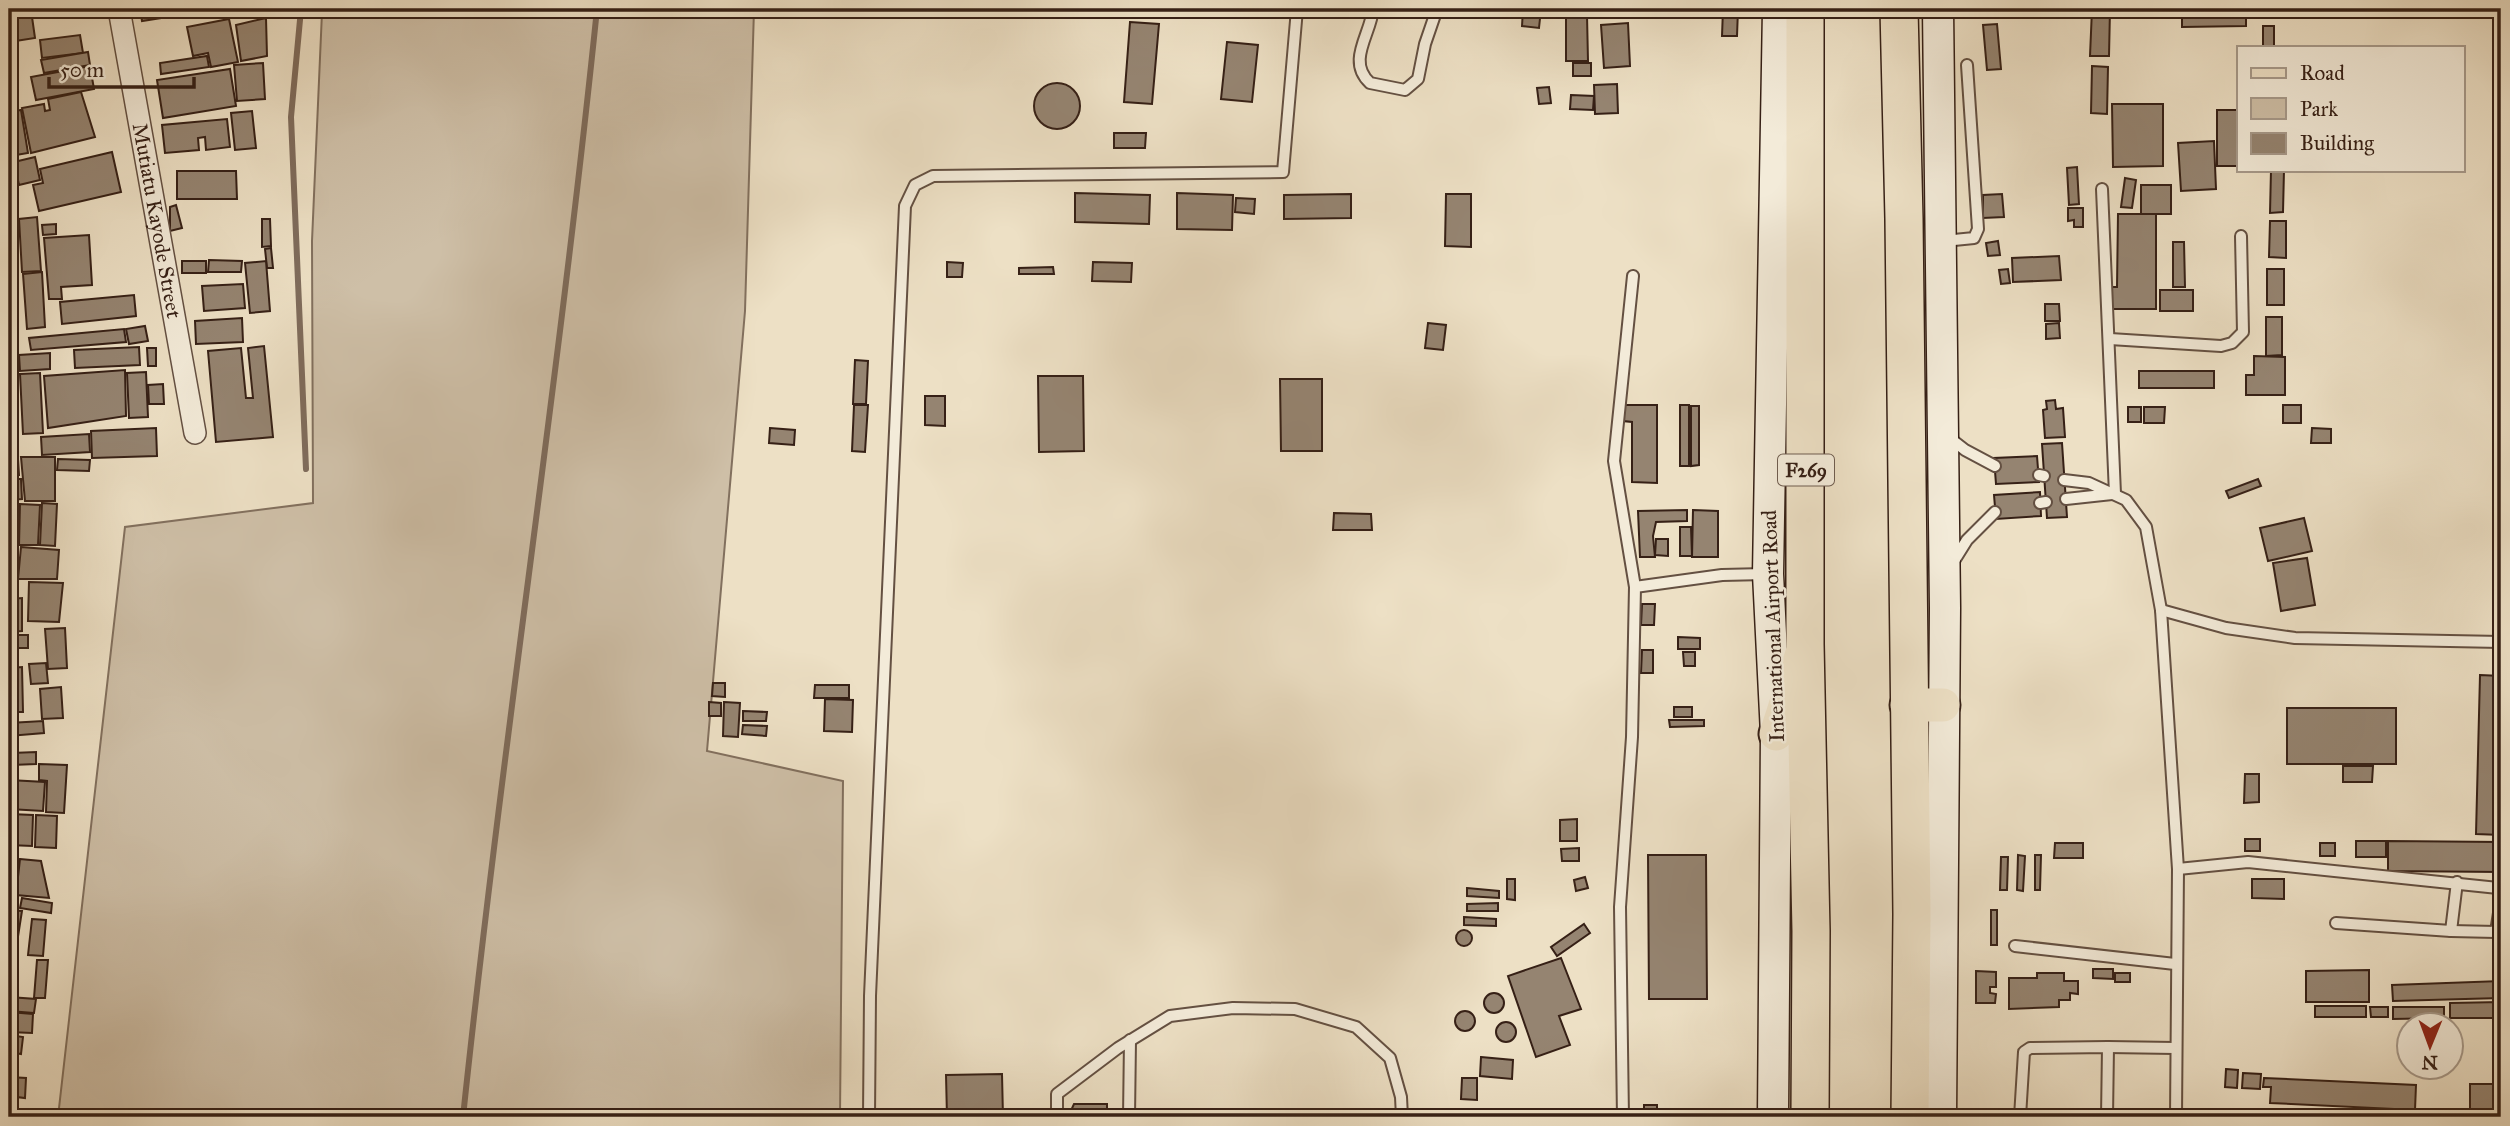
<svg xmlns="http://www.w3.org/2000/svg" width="2510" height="1126" viewBox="0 0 2510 1126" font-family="'IM FELL Great Primer',serif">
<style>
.green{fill:#cebfa7;stroke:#82705e;stroke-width:2}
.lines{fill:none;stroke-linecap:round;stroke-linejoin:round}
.stream{stroke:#7f6c5c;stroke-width:6}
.building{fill:#958471;stroke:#362016;stroke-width:2}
.lane-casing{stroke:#645042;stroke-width:14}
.street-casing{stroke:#645042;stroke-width:24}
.secondary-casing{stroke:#362016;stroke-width:33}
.primary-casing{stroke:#362016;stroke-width:37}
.highway-casing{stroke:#362016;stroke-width:40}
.lane{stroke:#f3ebd9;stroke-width:10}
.street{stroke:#f3ebd9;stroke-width:21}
.secondary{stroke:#f3ebd9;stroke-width:30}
.primary{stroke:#ede0c5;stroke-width:33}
.highway{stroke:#ede0c5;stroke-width:37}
.labels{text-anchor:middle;stroke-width:5;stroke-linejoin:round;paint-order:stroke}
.shield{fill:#f3ebd9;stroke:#6f5d50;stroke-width:2}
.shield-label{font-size:19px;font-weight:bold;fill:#362016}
.street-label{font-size:21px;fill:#362016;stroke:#f3ebd9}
</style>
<rect width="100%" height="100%" fill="#ede0c5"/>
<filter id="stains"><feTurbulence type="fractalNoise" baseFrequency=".00286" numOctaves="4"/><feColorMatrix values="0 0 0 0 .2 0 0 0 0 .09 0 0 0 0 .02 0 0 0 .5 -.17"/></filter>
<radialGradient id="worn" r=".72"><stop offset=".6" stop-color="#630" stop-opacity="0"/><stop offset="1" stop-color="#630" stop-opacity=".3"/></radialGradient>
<!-- green -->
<polygon class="green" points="327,9 754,9 745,311 707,751 843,781 840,1117 58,1117 125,527 313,503 312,241 322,12"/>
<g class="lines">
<!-- stream -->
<g class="stream">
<polyline points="301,9 291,117 306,469"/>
<path d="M463 1117C502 747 559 379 597 9"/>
</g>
</g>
<!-- building -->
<g class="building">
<polygon points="9,9 39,9 40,16 32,17 35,38 9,42"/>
<polygon points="140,9 181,9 181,15 142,21"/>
<polygon points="185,9 221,9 221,13 186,16"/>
<polygon points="1523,9 1541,9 1539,28 1522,26"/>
<polygon points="1593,9 1633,9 1633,13 1593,15"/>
<polygon points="1723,9 1738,9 1737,36 1722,36"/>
<polygon points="2092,9 2110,9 2109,56 2090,56"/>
<polygon points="2182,9 2246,9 2246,26 2182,27"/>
<polygon points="1566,15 1587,15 1588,61 1566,61"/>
<polygon points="266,18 267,56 241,61 236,25"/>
<polygon points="229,19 238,62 211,67 208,53 193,56 187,27"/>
<polygon points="1130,22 1159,24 1152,104 1124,102"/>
<polygon points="1628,23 1630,66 1604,68 1601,25"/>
<polygon points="1997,24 2001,69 1987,70 1983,25"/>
<rect x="2263" y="26" width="11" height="21"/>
<polygon points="80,35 83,53 42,58 40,40"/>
<polygon points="1227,42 1258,45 1252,102 1221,99"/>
<polygon points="88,52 90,65 44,73 41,60"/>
<polygon points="207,56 209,67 161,74 160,63"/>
<polygon points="263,63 265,99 237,101 234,65"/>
<rect x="1573" y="63" width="18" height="13"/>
<polygon points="90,66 94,89 36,100 31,77"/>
<polygon points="2092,66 2108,67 2107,114 2091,113"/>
<polygon points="230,69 236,106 163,118 157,80"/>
<circle cx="1057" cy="106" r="23"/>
<polygon points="1617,84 1618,113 1595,114 1594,85"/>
<polygon points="1549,87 1551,103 1539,104 1537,88"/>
<polygon points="81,92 95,137 31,153 22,108 44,104 45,111 50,110 48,99"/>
<polygon points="1571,95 1594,96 1593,110 1570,109"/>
<polygon points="2112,104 2163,104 2163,166 2113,167"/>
<polygon points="21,110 28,153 10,156 9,112"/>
<rect x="2217" y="110" width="22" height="56"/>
<polygon points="252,111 256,148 235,150 231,113"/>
<polygon points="227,119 230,147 206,150 205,137 198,138 199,150 165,153 162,125"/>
<polygon points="1114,133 1146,133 1145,148 1114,148"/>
<polygon points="2214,141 2216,189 2181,191 2178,143"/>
<polygon points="112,152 121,192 39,211 33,185 43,183 40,169"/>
<polygon points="35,157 40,180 19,185 14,162"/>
<polygon points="2077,167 2079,204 2069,205 2067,168"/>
<polygon points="2271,170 2284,170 2283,212 2270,213"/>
<polygon points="177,171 236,171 237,199 177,199"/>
<polygon points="2125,178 2136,180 2132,208 2121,207"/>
<rect x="2141" y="185" width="30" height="29"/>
<polygon points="1075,193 1150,195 1149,224 1075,222"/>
<polygon points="1177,193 1233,195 1232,230 1177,229"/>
<polygon points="1351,194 1351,218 1284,219 1284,195"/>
<polygon points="1446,194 1471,194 1471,247 1445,246"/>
<polygon points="2002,194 2004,217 1983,218 1983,195"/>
<polygon points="1236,198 1255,199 1254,214 1235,212"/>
<polygon points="176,205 182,228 170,231 170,207"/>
<polygon points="2068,208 2083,208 2083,227 2074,227 2074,220 2068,221"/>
<polygon points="2118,214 2156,214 2156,309 2112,309 2112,287 2117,287"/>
<polygon points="37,217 41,271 22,272 19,219"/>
<polygon points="262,219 270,219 271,246 262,247"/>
<polygon points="2270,221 2286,221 2286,258 2269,257"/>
<polygon points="56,224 56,234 43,235 42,225"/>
<polygon points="89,235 92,285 61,287 62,299 49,299 44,238"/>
<polygon points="9,237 15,237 17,253 9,255"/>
<polygon points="1998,241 2000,255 1988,256 1986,243"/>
<polygon points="2173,242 2184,242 2185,287 2173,287"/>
<polygon points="271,248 273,268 267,268 265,249"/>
<polygon points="2059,256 2061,280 2013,282 2012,258"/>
<polygon points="209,260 242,261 241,272 208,272"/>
<rect x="182" y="261" width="24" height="12"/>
<polygon points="266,261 270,311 250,313 245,263"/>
<polygon points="947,262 963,263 962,277 947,277"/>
<polygon points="1093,262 1132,263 1131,282 1092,281"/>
<polygon points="1053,267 1054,274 1019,274 1019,268"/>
<polygon points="2008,269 2010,283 2001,284 1999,270"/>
<rect x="2267" y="269" width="17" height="36"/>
<polygon points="42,272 45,327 27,329 23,274"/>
<polygon points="243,284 245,308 204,311 202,286"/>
<rect x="2160" y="290" width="33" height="21"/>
<polygon points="134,295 136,316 62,324 60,302"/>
<polygon points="2045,304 2059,304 2060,321 2045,321"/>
<polygon points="2266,317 2282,317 2282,355 2266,356"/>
<polygon points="242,318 243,342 196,344 195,321"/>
<polygon points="1428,323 1446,325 1443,350 1425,348"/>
<polygon points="2059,323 2060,338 2046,339 2046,324"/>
<polygon points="145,326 148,341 129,344 126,329"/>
<polygon points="124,329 126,342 31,350 29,338"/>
<polygon points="9,342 15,342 17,371 9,371"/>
<polygon points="264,346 273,437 216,442 208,351 241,348 246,398 253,398 248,348"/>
<polygon points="139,347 140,365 75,368 74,350"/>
<polygon points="147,348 156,348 156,366 148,366"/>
<polygon points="50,353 50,369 20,371 19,355"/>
<polygon points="2254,356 2285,357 2285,395 2246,395 2246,375 2254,375"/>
<polygon points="855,360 868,361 866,404 853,404"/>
<polygon points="125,370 126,416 48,428 44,376"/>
<rect x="2139" y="371" width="75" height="17"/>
<polygon points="146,372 148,417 129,418 127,373"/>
<polygon points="40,373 43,433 23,434 20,374"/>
<polygon points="1038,376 1083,376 1084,451 1039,452"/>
<polygon points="1280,379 1322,379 1322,451 1281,451"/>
<polygon points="163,384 164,404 149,404 148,385"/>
<polygon points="925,396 945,396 945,426 925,425"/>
<polygon points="2055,400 2056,409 2063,408 2065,437 2045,438 2043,410 2047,409 2046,401"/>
<polygon points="854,405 868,405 865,452 852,451"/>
<polygon points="1623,405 1657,405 1657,483 1632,482 1632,422 1623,421"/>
<rect x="1680" y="405" width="9" height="61"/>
<rect x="2283" y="405" width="18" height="18"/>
<polygon points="1691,406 1699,406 1699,465 1691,466"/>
<rect x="2128" y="407" width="13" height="15"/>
<polygon points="2144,407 2165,407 2164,423 2144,423"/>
<polygon points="156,428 157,456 92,458 91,431"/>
<polygon points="770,428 795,430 794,445 769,443"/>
<polygon points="2312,428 2331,429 2331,443 2311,443"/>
<polygon points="89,434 90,452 42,455 41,437"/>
<polygon points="2062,443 2067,517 2047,518 2042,444"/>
<polygon points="2037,456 2039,482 1996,484 1994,458"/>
<polygon points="21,457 55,457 55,501 25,501"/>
<polygon points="18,459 19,475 9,475 9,460"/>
<polygon points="58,459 90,460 89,471 57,470"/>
<polygon points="9,479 21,479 22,499 9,500"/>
<polygon points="2258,479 2261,486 2229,498 2226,491"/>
<polygon points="2040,492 2041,516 1996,519 1994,495"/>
<polygon points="42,503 57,504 55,546 40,545"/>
<polygon points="20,504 40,505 38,545 19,545"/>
<polygon points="1687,510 1687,521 1656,522 1653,536 1655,557 1640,557 1638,511"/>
<polygon points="1693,510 1718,511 1718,557 1692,557"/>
<polygon points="1334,513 1371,514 1372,530 1333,530"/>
<polygon points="2304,518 2312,551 2268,561 2260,528"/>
<polygon points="1680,527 1691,527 1692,556 1680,556"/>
<polygon points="1656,539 1668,539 1668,556 1655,555"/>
<polygon points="21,547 59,550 57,579 18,579"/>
<polygon points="2307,558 2315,605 2281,611 2273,563"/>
<polygon points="29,582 63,583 59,622 28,621"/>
<polygon points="22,598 22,631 9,632 9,599"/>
<polygon points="1642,604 1655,604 1654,625 1641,625"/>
<polygon points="65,628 67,668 48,669 45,629"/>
<rect x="13" y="635" width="15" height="13"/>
<polygon points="1678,637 1700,638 1700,649 1678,649"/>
<polygon points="1642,650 1653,650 1653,673 1641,673"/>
<polygon points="1683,652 1695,652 1695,666 1684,666"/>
<polygon points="46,663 48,683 31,684 29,664"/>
<polygon points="22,667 23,712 9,712 9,668"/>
<polygon points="2480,675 2501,676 2501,835 2476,834"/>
<polygon points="713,683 725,683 725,697 712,696"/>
<polygon points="815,685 849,685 849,698 814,698"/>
<polygon points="61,687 63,718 42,719 40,689"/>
<polygon points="825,699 853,700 852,732 824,731"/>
<polygon points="709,702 721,703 721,716 709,716"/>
<polygon points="724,702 740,703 738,737 723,736"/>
<rect x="1674" y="707" width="18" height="10"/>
<rect x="2287" y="708" width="109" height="56"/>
<polygon points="743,711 767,712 766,721 743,721"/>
<polygon points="1669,720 1704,720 1704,726 1670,727"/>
<polygon points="43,721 44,733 9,736 9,723"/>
<polygon points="743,725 767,726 766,736 742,734"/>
<polygon points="36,752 36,764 12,765 12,753"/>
<polygon points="39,764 67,765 64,813 46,812 47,781 39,780"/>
<polygon points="2343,766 2373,766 2372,782 2343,782"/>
<polygon points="2245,774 2259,774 2259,802 2244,803"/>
<polygon points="9,780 45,782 43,811 9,809"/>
<polygon points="10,814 33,815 32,846 9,845"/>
<polygon points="36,815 57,816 56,848 35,847"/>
<polygon points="1577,819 1577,841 1560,841 1560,820"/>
<rect x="2245" y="839" width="15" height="12"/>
<rect x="2356" y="841" width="30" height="16"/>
<polygon points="2388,841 2501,842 2501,872 2388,871"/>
<polygon points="2055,843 2083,843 2083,858 2054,858"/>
<rect x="2320" y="843" width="15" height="13"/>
<polygon points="1579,848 1579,861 1562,861 1561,849"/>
<polygon points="1648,855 1706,855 1707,999 1649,999"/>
<polygon points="2018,855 2025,856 2023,891 2017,890"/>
<polygon points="2035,855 2041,855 2040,890 2035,890"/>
<polygon points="2001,857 2008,857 2007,890 2000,890"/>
<polygon points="20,859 41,861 49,898 16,895"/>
<polygon points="1585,877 1588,888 1576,891 1574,880"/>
<polygon points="1507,879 1515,879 1515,900 1507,899"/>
<polygon points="2252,879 2284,879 2284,899 2252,898"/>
<polygon points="1467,888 1499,891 1499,898 1467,896"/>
<polygon points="22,898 52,903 51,913 20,908"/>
<polygon points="1498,903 1498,911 1467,911 1467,904"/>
<polygon points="9,910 22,911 17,943 9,942"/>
<rect x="1991" y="910" width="6" height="35"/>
<polygon points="1464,917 1496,919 1496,926 1464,925"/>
<polygon points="32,919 46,920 43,956 28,955"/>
<polygon points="1584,924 1590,933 1557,956 1551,947"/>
<circle cx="1464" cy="938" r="8"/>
<polygon points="1561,958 1581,1009 1559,1016 1570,1045 1536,1057 1508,976"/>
<polygon points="9,960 16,961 11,995 9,995"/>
<polygon points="37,960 48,960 45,998 34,998"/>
<polygon points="2093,969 2113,969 2113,979 2093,978"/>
<polygon points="2369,970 2369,1002 2306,1002 2306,971"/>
<polygon points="1976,971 1996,972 1996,987 1990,987 1990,993 1996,994 1995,1003 1976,1003"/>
<polygon points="2037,973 2064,973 2064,981 2078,981 2078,994 2070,993 2070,1000 2059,1000 2059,1007 2009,1009 2009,978 2037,978"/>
<rect x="2115" y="973" width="15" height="9"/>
<polygon points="2501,981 2501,998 2393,1001 2392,985"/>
<circle cx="1494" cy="1003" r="10"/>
<polygon points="9,997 36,999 34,1013 9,1011"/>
<polygon points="2501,1002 2501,1018 2450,1018 2450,1003"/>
<rect x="2315" y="1006" width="51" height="11"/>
<polygon points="2370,1007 2388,1007 2388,1017 2371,1017"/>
<polygon points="2393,1007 2444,1007 2444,1018 2393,1019"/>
<circle cx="1465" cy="1021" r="10"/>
<polygon points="9,1012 33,1014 32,1033 9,1032"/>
<circle cx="1506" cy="1032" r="10"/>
<polygon points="9,1035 23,1037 21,1054 9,1052"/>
<polygon points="1481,1057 1513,1060 1512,1079 1480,1076"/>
<polygon points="2226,1069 2238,1070 2237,1088 2225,1087"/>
<polygon points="2243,1073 2261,1074 2260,1089 2242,1088"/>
<polygon points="1002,1074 1003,1117 947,1117 946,1075"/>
<polygon points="9,1077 26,1078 25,1098 9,1096"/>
<polygon points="1462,1078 1477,1078 1477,1100 1461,1099"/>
<polygon points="2264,1078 2416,1085 2415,1110 2270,1103 2271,1087 2263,1087"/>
<rect x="2470" y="1084" width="31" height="27"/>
<polygon points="1074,1104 1107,1104 1107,1117 1068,1117"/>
<rect x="1644" y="1105" width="13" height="12"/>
<rect x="1663" y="1109" width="48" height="8"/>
</g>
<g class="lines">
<defs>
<g id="lane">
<path d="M1373 9C1371 34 1346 61 1370 83L1405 90 1418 79 1425 44 1437 9"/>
<polyline points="2102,189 2115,494"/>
<polyline points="1944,241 1974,238 1978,229 1967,65"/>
<polyline points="1633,276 1614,461 1635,587"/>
<polyline points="2110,339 2221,346 2232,343 2243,332 2241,236"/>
<polyline points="1947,436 1965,450 1995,466"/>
<polyline points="2039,475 2044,476"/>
<polyline points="2064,480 2089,483 2126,500 2146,527 2161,610 2178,869 2176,1117"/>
<polyline points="2066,499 2112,494"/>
<polyline points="2040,503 2046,502"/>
<polyline points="1952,564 1967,540 1995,512"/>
<polyline points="2161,610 2226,628 2295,638 2501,642"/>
<polyline points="2178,869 2248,862 2498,888 2501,900 2496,932 2451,931"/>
<polyline points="2336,923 2451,931 2457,882"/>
<polyline points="2015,946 2175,964"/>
<polyline points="2108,1047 2175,1048"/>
<polyline points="869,1117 870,996 905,206 915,185 933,176 1283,172 1297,9"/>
<polyline points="1057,1117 1057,1094 1118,1048 1170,1016 1233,1008 1295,1009 1356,1027 1390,1058 1401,1097 1402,1117"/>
<polyline points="1129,1117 1130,1040"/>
<polyline points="1623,1117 1620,907 1632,737 1635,587 1722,575 1765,574"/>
<polyline points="2020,1117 2024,1052 2030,1048 2108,1047 2107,1117"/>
</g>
<g id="street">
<path id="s1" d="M119 9 195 433"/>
</g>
<g id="secondary">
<polyline points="1938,9 1945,608 1941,1117"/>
<polyline points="1773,1117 1776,734 1768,574 1778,9"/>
</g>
<g id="primary">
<polyline points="1907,705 1943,705"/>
<polyline points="1776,734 1801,656"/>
</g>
<g id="highway">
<polyline points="1805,9 1805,644 1811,931 1810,1117"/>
<polyline points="1899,9 1904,219 1912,914 1910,1117"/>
</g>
</defs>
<!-- lane casing -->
<use href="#lane" class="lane-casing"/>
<!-- street casing -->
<use href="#street" class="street-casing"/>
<!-- secondary casing -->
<use href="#secondary" class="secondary-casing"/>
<!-- primary casing -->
<use href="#primary" class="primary-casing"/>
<!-- highway casing -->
<use href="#highway" class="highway-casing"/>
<!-- lane -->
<use href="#lane" class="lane"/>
<!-- street -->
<use href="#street" class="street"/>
<!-- secondary -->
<use href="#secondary" class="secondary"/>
<!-- primary -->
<use href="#primary" class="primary"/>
<!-- highway -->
<use href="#highway" class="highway"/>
</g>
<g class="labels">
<!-- shield labels -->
<rect class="shield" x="1778" y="454.5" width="56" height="31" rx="5"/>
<g class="shield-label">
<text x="1806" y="477">F269</text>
</g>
<!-- street labels -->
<g class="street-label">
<text dy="7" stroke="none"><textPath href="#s1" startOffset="215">Mutiatu Kayode Street</textPath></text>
<text transform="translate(1773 626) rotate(-92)" y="7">International Airport Road</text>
</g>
</g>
<!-- margin -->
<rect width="2510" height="1126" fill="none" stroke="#ede0c5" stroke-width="35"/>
<rect x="10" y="10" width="2489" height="1105" fill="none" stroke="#362016" stroke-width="3.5"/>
<rect x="18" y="18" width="2475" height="1091" fill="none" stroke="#362016" stroke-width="2"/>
<!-- legend -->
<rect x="2237" y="46" width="228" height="126" fill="#f3ebd9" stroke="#a79a8b" stroke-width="2"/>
<rect x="2251" y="68" width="35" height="10" fill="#ede0c5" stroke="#a79a8b" stroke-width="2"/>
<text x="2300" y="80" font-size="21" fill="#362016">Road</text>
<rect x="2251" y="98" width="35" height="21" fill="#cebfa7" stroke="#a79a8b" stroke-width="2"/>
<text x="2300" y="116" font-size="21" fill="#362016">Park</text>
<rect x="2251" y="133" width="35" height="21" fill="#958471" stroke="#a79a8b" stroke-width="2"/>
<text x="2300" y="150" font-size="21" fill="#362016">Building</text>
<!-- north arrow -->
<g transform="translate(2430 1046) rotate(181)"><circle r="33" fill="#f3ebd9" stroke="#a79a8b" stroke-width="2"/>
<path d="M0-5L12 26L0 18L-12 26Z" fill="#8f2418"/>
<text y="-10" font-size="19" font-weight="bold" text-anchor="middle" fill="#362016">N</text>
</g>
<!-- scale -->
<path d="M49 77v10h145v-10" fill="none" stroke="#362016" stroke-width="3.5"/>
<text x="60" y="77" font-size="21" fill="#362016" stroke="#f3ebd9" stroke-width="5" paint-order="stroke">50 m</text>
<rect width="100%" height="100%" filter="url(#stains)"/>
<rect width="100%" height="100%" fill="url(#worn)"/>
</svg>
